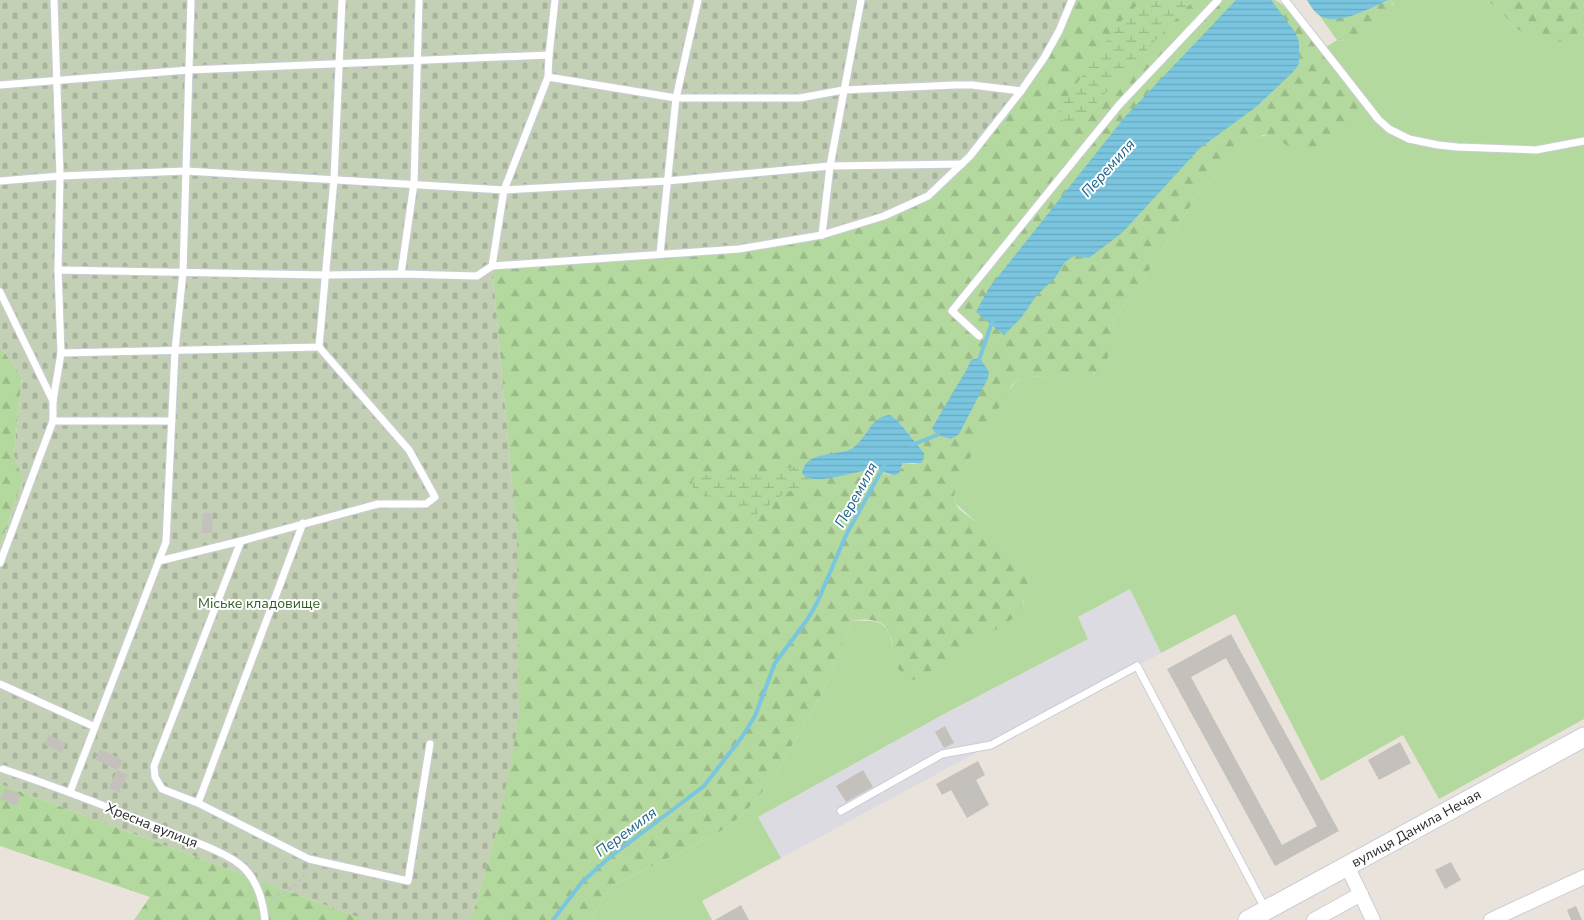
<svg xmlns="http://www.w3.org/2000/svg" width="1584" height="920" viewBox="0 0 1584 920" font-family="'Nunito Sans',sans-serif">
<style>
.industrial{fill:#dddbe2}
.grass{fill:#b3d99e}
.forest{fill:url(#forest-firs);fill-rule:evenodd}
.wetland{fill:url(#wetland-marsh)}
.cemetery{fill:url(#cemetery-stones)}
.water{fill:url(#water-rules)}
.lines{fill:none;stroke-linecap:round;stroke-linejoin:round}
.stream{stroke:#7ac5df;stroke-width:4}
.building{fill:#c4c0bb;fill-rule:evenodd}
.service-casing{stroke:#cacdd8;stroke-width:9}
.minor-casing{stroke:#cacdd8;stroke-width:16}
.secondary-casing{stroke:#cacdd8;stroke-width:21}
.path{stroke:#c3c3c3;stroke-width:2.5;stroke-dasharray:4 2.5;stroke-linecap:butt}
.service{stroke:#fff;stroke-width:7}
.minor{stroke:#fff;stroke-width:14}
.secondary{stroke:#fff;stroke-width:19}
.labels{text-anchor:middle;stroke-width:4;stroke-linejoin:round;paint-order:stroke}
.park-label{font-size:14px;fill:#2f5b22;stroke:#fff}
.street-label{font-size:14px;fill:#282828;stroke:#fff}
.water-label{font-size:15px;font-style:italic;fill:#1d6487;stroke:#fff}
</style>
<defs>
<pattern id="forest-firs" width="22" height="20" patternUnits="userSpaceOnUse" patternTransform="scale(1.25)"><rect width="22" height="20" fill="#b3d99e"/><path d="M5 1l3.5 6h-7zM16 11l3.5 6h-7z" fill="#9aba88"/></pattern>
<pattern id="wetland-marsh" width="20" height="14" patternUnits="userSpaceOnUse" patternTransform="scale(1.25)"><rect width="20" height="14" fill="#b3d99e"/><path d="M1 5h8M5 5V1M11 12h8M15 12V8" fill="none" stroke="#9aba88"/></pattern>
<pattern id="cemetery-stones" width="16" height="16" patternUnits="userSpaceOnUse" patternTransform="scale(1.25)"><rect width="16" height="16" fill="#c3d0b5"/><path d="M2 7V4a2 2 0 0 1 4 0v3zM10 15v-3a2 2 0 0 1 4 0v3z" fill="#a8b39c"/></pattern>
<pattern id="water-rules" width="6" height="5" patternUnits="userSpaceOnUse" patternTransform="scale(1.25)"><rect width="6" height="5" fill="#7ac5df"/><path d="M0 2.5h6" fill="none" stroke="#6aa9bf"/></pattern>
</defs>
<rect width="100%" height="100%" fill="#e9e3db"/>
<!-- industrial -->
<polygon class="industrial" points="1130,589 1161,653 781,858 757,817 942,715 1088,639 1078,617"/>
<!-- grass -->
<path class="grass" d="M1391 0H1485L1498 8 1514 27 1558 42 1584 33V719L1439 799 1403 735 1321 781 1235 614 1161 653 1130 589 1078 617 1088 639 942 715 758 817 781 858 702 901 712 920H591L602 899 614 885 711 837 730 825 745 812 772 780 822 693 838 656 851 621C875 620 890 619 892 647L1023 604 1029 581 1027 568 955 503 954 492 958 479 1007 393 1017 380 1025 377 1095 374 1115 318 1141 283 1198 194 1247 142C1276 126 1278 145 1302 151L1323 49 1337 40 1342 41 1394 5Z"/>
<!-- forest -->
<g class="forest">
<path d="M1072 0H1275L1293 11 1368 105 1312 149 1302 151 1293 149 1274 137 1263 135 1247 142 1198 194 1141 283 1115 318 1113 323C1110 341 1112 372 1089 375L1025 377 1017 380 1012 385 958 479C955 490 951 499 959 509 973 520 1021 555 1027 569 1033 584 1023 604 1015 617L919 679 910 680C903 675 898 670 895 662 890 644 896 623 870 620 864 619 857 620 851 621L838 656 822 693 772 780 745 812 730 825 711 837 614 885 602 899 591 920H471L499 823 517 538 492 266ZM890 415 898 421 924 453 916 464 903 463 902 468 890 475C882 470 876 469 867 470L803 468C817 450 839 458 856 446 863 441 865 433 870 428 875 423 884 419 890 415Z"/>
<path d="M1389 0H1391L1395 10 1392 15 1347 41 1337 40 1319 15C1343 24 1368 9 1389 0Z"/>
<polygon points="1485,0 1584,0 1584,33 1568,40 1558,42 1547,42 1530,36 1514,27 1498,8"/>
<polygon points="0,346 22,377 14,455 23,479 0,546"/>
<polygon points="0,784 366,920 134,920 150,897 0,846"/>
</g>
<!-- wetland -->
<g class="wetland">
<path d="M1142 0H1194L1082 118C1070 127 1057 124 1060 107L1122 20Z"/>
<path d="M806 463 803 467 809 479 819 480C808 484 797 488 786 493 770 501 762 517 743 517 737 511 731 504 723 501 712 497 703 495 693 488L692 481 697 475 768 474Z"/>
</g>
<!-- cemetery -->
<polygon class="cemetery" points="0,0 1072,0 1044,58 970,156 928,196 822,235 739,249 492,266 517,538 519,718 499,823 471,920 366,920 0,784 0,546 23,479 14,455 22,377 0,346"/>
<!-- water -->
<g class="water">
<polygon points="1236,0 1271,0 1295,32 1299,42 1299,64 1292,73 1256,107 1200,148 1123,232 1089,258 1074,256 1065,262 1055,278 1037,295 1021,318 1004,335 976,312 989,288 1124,118"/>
<path d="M1307 0H1389C1372 7 1336 28 1319 15 1314 12 1310 5 1307 0Z"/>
<polygon points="980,358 989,372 988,378 959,434 951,439 937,435 932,428 967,369 971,360"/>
<path d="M890 415 898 421 924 453V458L921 463H903L899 473 895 475C888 475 883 470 876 469 859 469 812 489 802 473 805 451 836 456 851 449 867 440 870 416 890 415Z"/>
</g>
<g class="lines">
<!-- stream -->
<g class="stream">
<polyline points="979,360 991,325 994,320"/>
<polyline points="912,445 937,435 939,432"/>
<polyline points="553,920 582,882 610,857 704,786 742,737 755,716 775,663 807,620 817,603 846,535 884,466"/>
</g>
</g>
<!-- building -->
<g class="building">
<polygon points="203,513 213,513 212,533 202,533"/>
<path d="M1231 634 1339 831 1275 866 1167 669ZM1226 658 1317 826 1282 845 1191 677Z"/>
<polygon points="945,726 954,743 944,748 935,732"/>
<polygon points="49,735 66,743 62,753 44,744"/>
<polygon points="1400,742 1411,763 1379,780 1368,760"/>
<polygon points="100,749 123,760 117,770 95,759"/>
<polygon points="978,761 985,775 976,780 989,805 967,818 951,790 942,795 936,784"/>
<polygon points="117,770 128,775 119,793 109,788"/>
<polygon points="863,770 873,787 846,802 836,786"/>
<polygon points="5,788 21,795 16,806 0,799"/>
<polygon points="1451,862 1461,880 1445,889 1435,870"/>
<polygon points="741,905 749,920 715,920"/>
<polygon points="1576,906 1582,920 1571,920 1567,910"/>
</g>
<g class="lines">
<defs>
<g id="service">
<polyline points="1285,0 1378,119 1389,129 1409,139 1438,145 1457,147 1536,150 1584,141"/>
<polyline points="548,77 676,98 800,98 843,90 955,85 972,85 1021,91"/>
<polyline points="0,85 188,70 549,55"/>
<polyline points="0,181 60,176 186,171 504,190 667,181 830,166 962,164"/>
<polyline points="822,235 830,166 861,0"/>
<polyline points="660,254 676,98 698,0"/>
<polyline points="492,266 739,249 822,235 884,216 928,196 970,156 1021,91 1044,58 1059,31 1072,0"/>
<polyline points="58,270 326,275 401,274 477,276 492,266 504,190 548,77 549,55 555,0"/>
<polyline points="401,274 414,183 419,0"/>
<polyline points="0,292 53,401"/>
<polyline points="979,336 952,311 1119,105 1218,0"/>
<polyline points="61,353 319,347 334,179 342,0"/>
<polyline points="53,421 172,421"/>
<polyline points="241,541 154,766 155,777 162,789 198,803 309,859 408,881 430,744"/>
<polyline points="159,561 241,541 378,504 426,504 435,497 409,450 319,347"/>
<polyline points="0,563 53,421 53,401 61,353 58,270 60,176 54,0"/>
<polyline points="0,684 95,727"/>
<path d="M3 769C60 788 116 810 172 833 192 841 229 853 244 868 258 882 263 900 265 920"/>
<polyline points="70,792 166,542 175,350 183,272 191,0"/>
<polyline points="198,803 303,523"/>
<polyline points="841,811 942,754 991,745 1137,666 1266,910"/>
</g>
<g id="minor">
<polyline points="1347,866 1373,920"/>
<polyline points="1314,920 1361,894"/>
<polyline points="1491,920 1584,877"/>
</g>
<polyline id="secondary" points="1248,920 1584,737"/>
</defs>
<!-- service casing -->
<use href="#service" class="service-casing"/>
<!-- minor casing -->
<use href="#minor" class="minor-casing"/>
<!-- secondary casing -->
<use href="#secondary" class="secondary-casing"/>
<!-- path -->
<path class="path" d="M271 899C286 891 301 885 307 868"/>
<!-- service -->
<use href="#service" class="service"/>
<!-- minor -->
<use href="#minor" class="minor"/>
<!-- secondary -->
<use href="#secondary" class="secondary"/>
</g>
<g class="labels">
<!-- park labels -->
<g class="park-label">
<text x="259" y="608">Міське кладовище</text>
</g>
<!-- street labels -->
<g class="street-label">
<text transform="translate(152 825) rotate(22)" y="5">Хресна вулиця</text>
<text transform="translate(1416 828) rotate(-29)" y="5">вулиця Данила Нечая</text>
</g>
<!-- water labels -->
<g class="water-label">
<text transform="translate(1108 168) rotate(-48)" y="5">Перемиля</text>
<text transform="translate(856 495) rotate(-61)" y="5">Перемиля</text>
<text transform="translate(626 832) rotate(-37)" y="5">Перемиля</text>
</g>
</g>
</svg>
